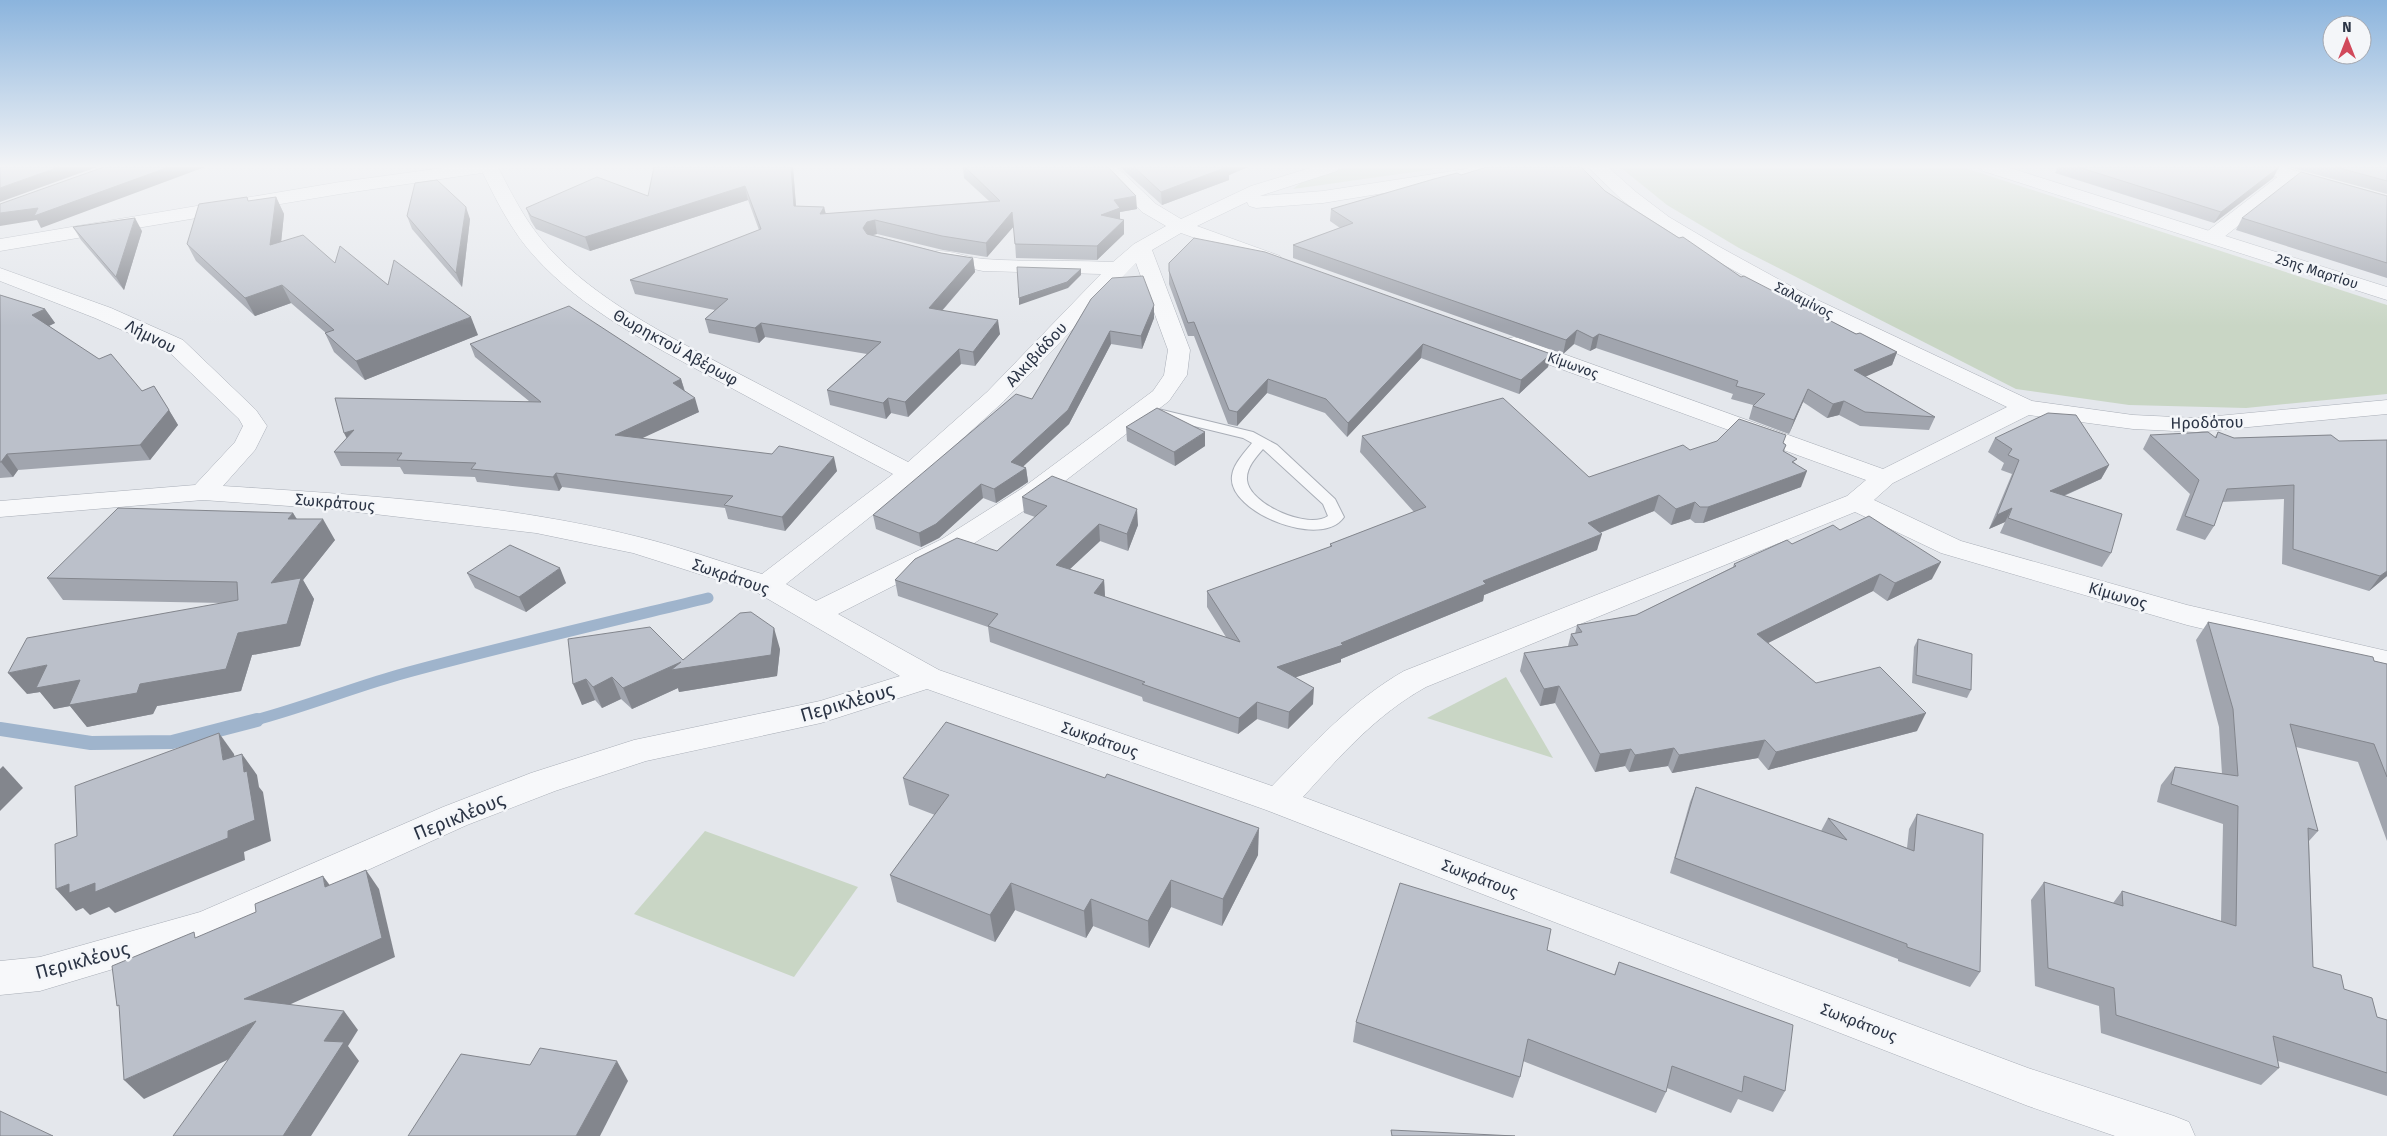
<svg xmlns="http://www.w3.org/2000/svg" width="2387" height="1136" viewBox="0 0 2387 1136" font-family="'Fira Sans',sans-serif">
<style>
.green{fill:#c9d6c5}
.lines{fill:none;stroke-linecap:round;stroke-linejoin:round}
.stream-far1{stroke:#9fb4cc;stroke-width:11}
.stream{stroke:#9fb4cc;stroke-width:14}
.service-casing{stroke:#a9aeb7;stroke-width:2}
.minor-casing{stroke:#a9aeb7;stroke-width:1}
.tertiary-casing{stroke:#a9aeb7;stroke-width:1}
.service{fill:#f7f8fa;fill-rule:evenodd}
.minor{fill:#f7f8fa;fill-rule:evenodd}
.tertiary{fill:#f7f8fa;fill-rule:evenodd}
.wall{fill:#a1a5ae}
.shaded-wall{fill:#83868d}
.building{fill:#bbc0ca;stroke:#83868d}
.labels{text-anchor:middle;stroke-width:5;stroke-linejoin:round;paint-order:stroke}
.far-street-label{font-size:14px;fill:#2b3445;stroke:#f4f6f9}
.street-label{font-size:16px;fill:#2b3445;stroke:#f4f6f9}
.near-street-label{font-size:19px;fill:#2b3445;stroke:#f4f6f9}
</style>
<rect width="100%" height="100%" fill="#e4e7ec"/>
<!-- green -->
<g class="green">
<polygon points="1347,167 1449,167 1293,189 1303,181"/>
<polygon points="1620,167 1962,167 2387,305 2387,394 2246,408 2129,405 2016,389 1739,248 1667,205"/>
<polygon points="1506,677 1553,758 1427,718"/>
<polygon points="705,831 858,887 794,977 634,914"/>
</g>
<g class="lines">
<!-- stream-far1 -->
<path class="stream-far1" d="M252 721C302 708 349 689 398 675 500 647 604 623 708 598"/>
<!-- stream -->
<polyline class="stream" points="0,729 91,743 172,742 257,720"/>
<defs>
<path id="service" d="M1154 408 1253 432 1277 445 1335 499 1344 517C1322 550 1227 512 1232 476 1233 464 1245 452 1252 443L1243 438 1149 415 1147 412ZM1263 449 1323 504 1328 516C1308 530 1249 504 1247 480 1246 468 1256 457 1263 449Z"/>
<g id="minor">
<path d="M480 167H498C512 195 527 224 548 247 597 301 667 335 730 369 789 400 848 431 908 462L987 392 1101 274 983 271 931 260 928 256 931 252C947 248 967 258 984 259 1027 262 1070 260 1113 262L1134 244 1166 226 1142 212 1098 167H1117L1156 204 1181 219 1251 186 1313 167H1340L1337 171 1260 196 1323 191 1466 169 1468 167H1486L1488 170 1485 174 1471 179 1323 203 1256 208 1249 206 1247 202 1197 226 1280 256 1283 260 1280 264 1273 266 1181 233 1152 250 1190 350 1187 375 1169 401 1039 501 962 551 838 614 939 670 1272 786C1313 744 1353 700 1404 671L1847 496 1866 480 1506 349 1503 344 1506 339 1514 337 1522 339 1883 469 2007 407 1795 304 1704 254 1655 225 1622 200 1588 167H1608L1636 192 1669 217 1718 246 1809 296 2032 401 2133 415 2196 418 2387 400V414L2196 432 2133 429 2029 415 1893 483 1874 500 1961 541 2187 605 2387 651V673L2187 625 1941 553 1855 512 1426 687C1377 714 1340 756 1303 797L2028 1068 2174 1116 2189 1122 2195 1136H2115L2028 1106 1266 810 927 689 821 723 646 761 555 791 467 825 220 937 40 991 0 995V961L40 957 200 912 443 807 531 773 634 740 820 701 900 676 756 592 633 553 536 533 332 509 203 500 0 517V501L195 485 235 442 243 426 239 419 167 350 95 318 0 281V268L111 308 183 340 256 410 267 426 255 450 223 486C361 495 504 503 639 537 680 547 721 562 762 574L893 474C832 442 772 410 713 378 650 344 583 310 535 257 511 231 495 198 480 167ZM1136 263 1168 350 1164 375 1153 391 1021 489 942 539 816 601 786 584 919 478 1003 402Z"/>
<polygon points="2291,170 2297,171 2300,175 2297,179 2219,241 2212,243 2205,241 2202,237 2205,233 2285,171"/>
</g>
<g id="tertiary">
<polygon points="450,167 497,167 494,171 488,172 340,194 0,251 0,239 340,182"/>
<polygon points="1980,167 2007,167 2387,287 2387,300 1983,171"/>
<polygon points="2253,167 2282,167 2387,196 2387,208 2256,171"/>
</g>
</defs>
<!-- service casing -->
<use href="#service" class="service-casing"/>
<!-- minor casing -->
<use href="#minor" class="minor-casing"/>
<!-- tertiary casing -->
<use href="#tertiary" class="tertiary-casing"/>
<!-- service -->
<use href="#service" class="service"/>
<!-- minor -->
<use href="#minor" class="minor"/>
<!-- tertiary -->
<use href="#tertiary" class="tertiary"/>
</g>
<!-- wall -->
<g class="wall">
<polygon points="793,167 796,206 824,207 826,214 989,201 964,178 963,167 1108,167 1137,209 1120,212 1120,220 1124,234 1097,260 1016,258 1014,226 987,257 943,250 877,234 873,235 941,253 973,258 975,272 942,311 1000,334 975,366 961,364 908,417 891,413 886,419 830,405 827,390 867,354 765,337 759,343 709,333 705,319 715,310 635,294 630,280 759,230 748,200 590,251 536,229 531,221 526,208 648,196"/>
<polygon points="1120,167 1248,167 1229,175 1229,180 1162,205"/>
<polygon points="2058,167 2279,167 2273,178 2214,223 2055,173"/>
<polygon points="2289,167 2387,167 2387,194"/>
<polygon points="1461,175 1605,191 1741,277 1856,334 1897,352 1892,365 1865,376 1935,417 1929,430 1860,426 1839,415 1827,418 1803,402 1789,434 1749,419 1753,405 1731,399 1733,394 1596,348 1590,351 1574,344 1563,354 1293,258 1293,245 1340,228 1330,221 1331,209"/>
<polygon points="2387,196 2387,278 2236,230 2242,218"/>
<polygon points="276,197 284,214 281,242 335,263 388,285 478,335 365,380 334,352 325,333 326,333 291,303 255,316 196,261 187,244 249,201"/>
<polygon points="407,216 470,219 462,287 412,229"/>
<polygon points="73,227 142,231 124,290 81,240"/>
<polygon points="1169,263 1551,354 1548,367 1519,394 1421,358 1347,437 1325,413 1267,393 1237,426 1228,424 1194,336 1188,336 1169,284"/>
<polygon points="0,295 45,309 55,323 49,326 142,391 154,386 178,425 150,460 18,470 13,477 0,478"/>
<polygon points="1091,299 1154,305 1154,318 1142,349 1111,344 1069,424 1023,466 1026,468 1028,482 996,503 983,498 939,538 921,547 876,529 873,515 1032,399"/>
<polygon points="470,344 681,379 685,391 699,412 641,438 837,471 785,531 728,519 725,508 562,487 559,491 477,482 475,477 404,474 400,467 341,466 334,452 529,401 475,357"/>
<polygon points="1126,427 1205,446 1175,466 1127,441"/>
<polygon points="2218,432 2234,438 2331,435 2387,576 2369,591 2282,564 2284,499 2222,502 2214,526 2205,540 2176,530 2190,494 2143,449 2150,435 2215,437"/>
<polygon points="1362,436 1589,477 1690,450 1784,443 1786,445 1784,451 1796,464 1801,487 1703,523 1695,523 1690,519 1671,525 1654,511 1600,533 1597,550 1484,595 1483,601 1341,659 1341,662 1296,677 1313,704 1288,729 1257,719 1238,734 1143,701 1142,697 990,642 988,627 898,596 895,580 997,551 1035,517 1024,513 1022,497 1138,525 1128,551 1100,541 1070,569 1104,580 1105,597 1226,637 1207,607 1207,591 1330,547 1330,544 1414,512 1360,452"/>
<polygon points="1995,438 2109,465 2101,479 2064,496 2111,553 2102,567 2000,533 2005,522 1989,529 2012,474 2001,470 2004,463 1988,452"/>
<polygon points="293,513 297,519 335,540 303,580 314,599 300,646 252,655 241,691 157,706 153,714 87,727 70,706 54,709 40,692 27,694 224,603 63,600 47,578"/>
<polygon points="1840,530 1932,579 1887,601 1873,591 1768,643 1816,683 1917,731 1768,770 1758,758 1672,773 1668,766 1629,772 1625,766 1595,772 1555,703 1540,706 1520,671 1524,653 1568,646 1571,634 1575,634 1577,625 1636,615 1733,567 1734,564 1792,544"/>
<polygon points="467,573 566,583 526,612 475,588"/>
<polygon points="2208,622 2387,664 2387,841 2358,762 2296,747 2318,831 2309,841 2313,967 2344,989 2377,1017 2387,1020 2387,1096 2278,1061 2279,1068 2261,1085 2101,1033 2099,1006 2035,986 2031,900 2044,882 2113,903 2122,891 2221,921 2223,824 2157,802 2161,785 2175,767 2222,774 2219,727 2196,640"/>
<polygon points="568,639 683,660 780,649 777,676 679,692 678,688 632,709 621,699 602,708 595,700 582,705"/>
<polygon points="1918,639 1971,690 1967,698 1912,683 1914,647"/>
<polygon points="903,778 1258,855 1222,926 1171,907 1149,948 1093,926 1086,938 1015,910 995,942 897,902 890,875 935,815 909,805"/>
<polygon points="1696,787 1821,831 1828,818 1907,848 1909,829 1917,814 1980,972 1970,987 1898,961 1898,959 1670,873 1690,802"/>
<polygon points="1547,950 1614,975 1619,962 1785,1091 1773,1112 1738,1099 1731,1113 1667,1088 1666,1092 1656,1113 1523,1061 1520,1077 1513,1098 1353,1042 1356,1022"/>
</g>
<!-- shaded-wall -->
<g class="shaded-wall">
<polygon points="59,167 97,167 0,202 0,188"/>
<polygon points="169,167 205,167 41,228 37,220 0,226 0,213"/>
<polygon points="791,167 793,167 797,220 794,206"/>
<polygon points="1223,167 1248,167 1229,175 1229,180 1162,205 1161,192"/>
<polygon points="2279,167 2273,178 2214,223 2221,212"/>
<polygon points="745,186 748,200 590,251 585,237"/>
<polygon points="1136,196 1137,209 1120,212 1120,222 1101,215 1114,200"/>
<polygon points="276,197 284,214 279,263 270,245"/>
<polygon points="466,207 470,219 462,287 456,273"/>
<polygon points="824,207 827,220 820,214"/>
<polygon points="1012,212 1014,226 987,257 986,243"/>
<polygon points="135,218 142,231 124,290 116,277"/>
<polygon points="875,220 877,234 869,236 863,228 867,222"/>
<polygon points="1124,220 1124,234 1097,260 1097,246"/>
<polygon points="973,258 975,272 931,323 929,308"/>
<polygon points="1081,269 1081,275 1068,288 1019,305 1019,298"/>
<polygon points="282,285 291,303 255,316 245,298"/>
<polygon points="1154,305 1154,318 1142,349 1141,336"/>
<polygon points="45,309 55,323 42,329 32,315"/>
<polygon points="471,317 478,335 365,380 356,361"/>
<polygon points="998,320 1000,334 975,366 973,352"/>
<polygon points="761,323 765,337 759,343 755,328"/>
<polygon points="1577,330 1574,344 1563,354 1566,340"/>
<polygon points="1110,331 1111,344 1069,424 1013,476 1011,462"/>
<polygon points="1599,334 1596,348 1590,351 1593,338"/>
<polygon points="1423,344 1421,358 1347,437 1348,423"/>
<polygon points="959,349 961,364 908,417 905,402"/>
<polygon points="1897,352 1892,365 1849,384 1854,370"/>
<polygon points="1551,354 1548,367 1519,394 1521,380"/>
<polygon points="681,379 685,393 673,383"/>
<polygon points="1268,379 1267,393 1237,426 1237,412"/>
<polygon points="1808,389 1803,402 1789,434 1794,420"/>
<polygon points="695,398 699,412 619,449 615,435"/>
<polygon points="888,398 891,413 886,419 883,403"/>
<polygon points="1844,401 1839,415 1827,418 1833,404"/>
<polygon points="169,410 178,425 150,460 140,445"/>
<polygon points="354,430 351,447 344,433"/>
<polygon points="1205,432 1205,446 1175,466 1174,452"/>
<polygon points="7,454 18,470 13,477 1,462"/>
<polygon points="834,457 837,471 785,531 782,517"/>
<polygon points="2109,465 2101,479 2042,505 2050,491"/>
<polygon points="1026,468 1028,482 996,503 994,489"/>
<polygon points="1807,471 1801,487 1703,523 1708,507"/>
<polygon points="556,473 562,487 559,491 553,477"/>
<polygon points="981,484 983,498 939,538 921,547 919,533"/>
<polygon points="1659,495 1654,511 1584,539 1588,523"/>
<polygon points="1695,502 1690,519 1671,525 1676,509"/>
<polygon points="2012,508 2005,522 1989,529 1997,515"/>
<polygon points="1137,509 1138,525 1128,551 1127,534"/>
<polygon points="293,513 305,534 288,519"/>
<polygon points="323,519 335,540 303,580 314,599 300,646 252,655 241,691 157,706 153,714 87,727 70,706 54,709 40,692 27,694 8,673 47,665 80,680 140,684 238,633 271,583"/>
<polygon points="1099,524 1100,541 1057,581 1056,565"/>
<polygon points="1602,534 1597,550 1484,595 1483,601 1341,659 1341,662 1276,684 1277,667 1483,581"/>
<polygon points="1941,562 1932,579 1887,601 1895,583"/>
<polygon points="560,568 566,583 526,612 519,597"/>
<polygon points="2387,571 2387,576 2369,591 2380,576"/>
<polygon points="1880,574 1873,591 1750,652 1757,634"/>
<polygon points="1104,580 1105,597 1094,593"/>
<polygon points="774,628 780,649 777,676 679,692 678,688 632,709 623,688 681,662"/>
<polygon points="612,677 621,699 602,708 593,687"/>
<polygon points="586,679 595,700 582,705 573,684"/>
<polygon points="1559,686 1555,703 1540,706 1544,689"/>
<polygon points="1314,688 1313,704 1288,729 1289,712"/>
<polygon points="1257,702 1257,719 1238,734 1239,718"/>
<polygon points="1926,713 1917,731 1768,770 1776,752"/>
<polygon points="219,733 234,754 239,782 223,760"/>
<polygon points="1765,740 1758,758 1672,773 1679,755"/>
<polygon points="1674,748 1668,766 1629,772 1635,755"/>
<polygon points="1631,749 1625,766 1595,772 1600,754"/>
<polygon points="242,754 257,775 259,787 263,792 271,841 244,852 245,860 115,913 109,907 90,915 83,908 76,911 56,889 69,884 95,883 228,831 244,772"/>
<polygon points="3,766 23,788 0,811 0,769"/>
<polygon points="1259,828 1258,855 1222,926 1223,899"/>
<polygon points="366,870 379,889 395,957 260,1018 244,999"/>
<polygon points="323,876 337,895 325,887"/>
<polygon points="1171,880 1171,907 1149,948 1148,921"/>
<polygon points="1011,883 1015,910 995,942 990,915"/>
<polygon points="1091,899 1093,926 1086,938 1084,911"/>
<polygon points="344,1011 358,1030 348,1046 359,1061 311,1136 283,1136 324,1041"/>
<polygon points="256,1021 272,1039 144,1099 124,1080"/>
<polygon points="617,1061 628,1081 600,1136 576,1136"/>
</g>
<!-- building -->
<g class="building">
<polygon points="0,167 59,167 0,188"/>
<polygon points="104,167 169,167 34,216 38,208 0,213 0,204"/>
<polygon points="654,167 791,167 794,206 824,207 820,214 1000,201 965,167 1108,167 1136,196 1114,200 1120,208 1101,215 1124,220 1097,246 1015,244 1012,212 986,243 942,236 875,220 867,222 863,228 867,234 941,253 973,258 929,308 998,320 973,352 959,349 905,402 888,398 883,403 827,390 881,342 761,323 755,328 705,319 728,299 630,280 761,229 745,186 585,237 531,216 526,208 597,177 648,196"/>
<polygon points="1134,167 1227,167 1161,192"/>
<polygon points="1487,167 1581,167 1605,191 1679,238 1683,237 1741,277 1744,276 1856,334 1860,333 1897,352 1854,370 1935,417 1865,412 1844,401 1833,404 1808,389 1794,420 1753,406 1765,394 1736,386 1738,381 1599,334 1593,338 1577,330 1566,340 1293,245 1353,223 1331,209 1434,179 1457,173 1461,175"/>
<polygon points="2078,167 2279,167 2221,212"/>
<polygon points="2336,167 2387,167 2387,181"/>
<polygon points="2301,172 2387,196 2387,263 2242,218"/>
<polygon points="437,180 466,207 456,273 407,216 415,183"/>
<polygon points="247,197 248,201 276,197 270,245 303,235 335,263 340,246 388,285 394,260 471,317 356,361 325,333 334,330 282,285 245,298 187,244 199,204"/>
<polygon points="135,218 116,277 73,227"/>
<polygon points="1194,238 1265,252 1551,354 1521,380 1423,344 1348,423 1326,399 1268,379 1237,412 1229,410 1194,322 1188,323 1169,271 1169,263"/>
<polygon points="1017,267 1081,269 1067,282 1019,298"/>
<polygon points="1143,276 1154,305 1141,336 1110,331 1068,410 1011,462 1026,468 994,489 981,484 936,524 919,533 873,515 1016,394 1032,399 1091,299 1112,278"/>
<polygon points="0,295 45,309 32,315 99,359 111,354 142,391 154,386 169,410 140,445 7,454 1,462 0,462"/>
<polygon points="569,306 681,379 673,383 695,398 615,435 772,454 779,446 834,457 782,517 724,505 733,496 556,473 553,477 471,469 476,463 397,460 402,453 334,452 354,430 344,433 335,398 541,402 470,344"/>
<polygon points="1503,398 1589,477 1683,445 1690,450 1717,441 1739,419 1786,435 1783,443 1786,445 1783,451 1797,459 1792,462 1807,471 1708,507 1700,507 1695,502 1676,509 1659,495 1588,523 1602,534 1483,581 1486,584 1341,643 1343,645 1277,667 1314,688 1289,712 1257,702 1239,718 1142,684 1145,682 988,626 998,614 895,580 915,559 957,538 997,551 1047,506 1022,497 1052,476 1137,509 1127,534 1099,524 1056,565 1104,580 1094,593 1240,642 1207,591 1332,546 1330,544 1426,507 1362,436"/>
<polygon points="1157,408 1205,432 1174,452 1126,427"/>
<polygon points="2048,413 2076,415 2109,465 2050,491 2122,514 2111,553 2008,518 2012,508 1997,515 2019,460 2008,455 2012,449 1995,438"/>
<polygon points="2208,432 2216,438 2218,432 2234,438 2331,435 2339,441 2387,440 2387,571 2380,576 2293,549 2294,485 2227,489 2214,526 2185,516 2199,480 2150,435"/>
<polygon points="118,508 293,513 288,519 323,519 271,583 301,578 287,624 238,633 226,669 140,684 137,693 69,705 80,680 36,688 47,665 8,673 27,638 238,600 237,582 47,578"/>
<polygon points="1869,516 1941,562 1895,583 1880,574 1757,634 1816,683 1880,667 1926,713 1776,752 1765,740 1679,755 1674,748 1635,755 1631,749 1600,754 1559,686 1544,689 1524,653 1578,645 1571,634 1582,632 1577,625 1636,615 1736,566 1734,564 1787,540 1792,544 1833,525 1840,530"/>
<polygon points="510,545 560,568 519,597 467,573"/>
<polygon points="751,612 774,628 771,655 671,670 681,662 623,688 612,677 593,687 586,679 573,684 568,639 650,627 683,660 740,613"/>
<polygon points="2208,622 2373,657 2374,661 2387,664 2387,777 2374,744 2290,724 2318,831 2308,828 2313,967 2341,975 2344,989 2372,998 2377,1017 2387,1020 2387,1073 2273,1036 2279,1068 2116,1015 2114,988 2048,968 2044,882 2123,906 2122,891 2236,926 2238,806 2171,784 2175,767 2238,776 2233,709"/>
<polygon points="1918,639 1972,654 1971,690 1916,675"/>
<polygon points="946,722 1105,778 1107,774 1259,828 1223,899 1171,880 1148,921 1091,899 1084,911 1011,883 990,915 890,875 949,795 903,778"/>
<polygon points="219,733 223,760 242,754 244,772 247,771 255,820 228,831 228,838 95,892 95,883 69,893 69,884 56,889 55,844 77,836 75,786"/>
<polygon points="1696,787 1847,840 1828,818 1914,851 1917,814 1983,834 1980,972 1907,947 1907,944 1675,858"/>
<polygon points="366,870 382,938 244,999 344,1011 324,1041 344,1042 283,1136 173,1136 256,1021 124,1080 119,1005 117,1006 112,966 194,932 195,938 256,912 255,904 323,876 325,887"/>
<polygon points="1400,883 1551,929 1547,950 1615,975 1619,962 1793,1025 1785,1091 1744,1076 1742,1092 1672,1066 1666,1092 1528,1039 1520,1077 1356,1022"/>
<polygon points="540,1048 617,1061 576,1136 408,1136 461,1054 530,1065"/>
<polygon points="0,1111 53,1136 0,1136"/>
<polygon points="1391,1130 1515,1136 1392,1136"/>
</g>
<!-- sky -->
<linearGradient id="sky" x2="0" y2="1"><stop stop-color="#8bb4dd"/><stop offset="0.51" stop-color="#f3f4f6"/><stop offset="1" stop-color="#f3f4f6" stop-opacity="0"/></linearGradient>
<rect width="2387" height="326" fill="url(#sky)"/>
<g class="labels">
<!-- far-street labels -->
<g class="far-street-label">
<text transform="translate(2317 271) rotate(18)" y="5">25ης Μαρτίου</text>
<text transform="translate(1804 300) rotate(27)" y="5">Σαλαμίνος</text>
<text transform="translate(1573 365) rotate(20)" y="5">Κίμωνος</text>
</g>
<!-- street labels -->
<g class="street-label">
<text transform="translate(151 336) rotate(27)" y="6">Λήμνου</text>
<text transform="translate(676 347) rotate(29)" y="6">Θωρηκτού Αβέρωφ</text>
<text transform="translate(1036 354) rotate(-47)" y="6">Αλκιβιάδου</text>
<text transform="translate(2207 422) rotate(-1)" y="6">Ηροδότου</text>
<text transform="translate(335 502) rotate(5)" y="6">Σωκράτους</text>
<text transform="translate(731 576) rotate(19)" y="6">Σωκράτους</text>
<text transform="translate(2118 595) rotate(16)" y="6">Κίμωνος</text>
<text transform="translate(1100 739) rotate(19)" y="6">Σωκράτους</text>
<text transform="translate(1480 878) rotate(21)" y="6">Σωκράτους</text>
<text transform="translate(1859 1022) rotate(21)" y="6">Σωκράτους</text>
</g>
<!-- near-street labels -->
<g class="near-street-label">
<text transform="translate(847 702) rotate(-16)" y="7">Περικλέους</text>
<text transform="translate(459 816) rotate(-22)" y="7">Περικλέους</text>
<text transform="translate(82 960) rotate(-15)" y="7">Περικλέους</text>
</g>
</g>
<!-- north arrow -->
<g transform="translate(2347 40)"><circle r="24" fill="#f4f6f9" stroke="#a4a8b1"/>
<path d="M0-4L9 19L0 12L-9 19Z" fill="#d1495b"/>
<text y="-8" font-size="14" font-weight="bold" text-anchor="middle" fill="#2b3445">N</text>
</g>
</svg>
